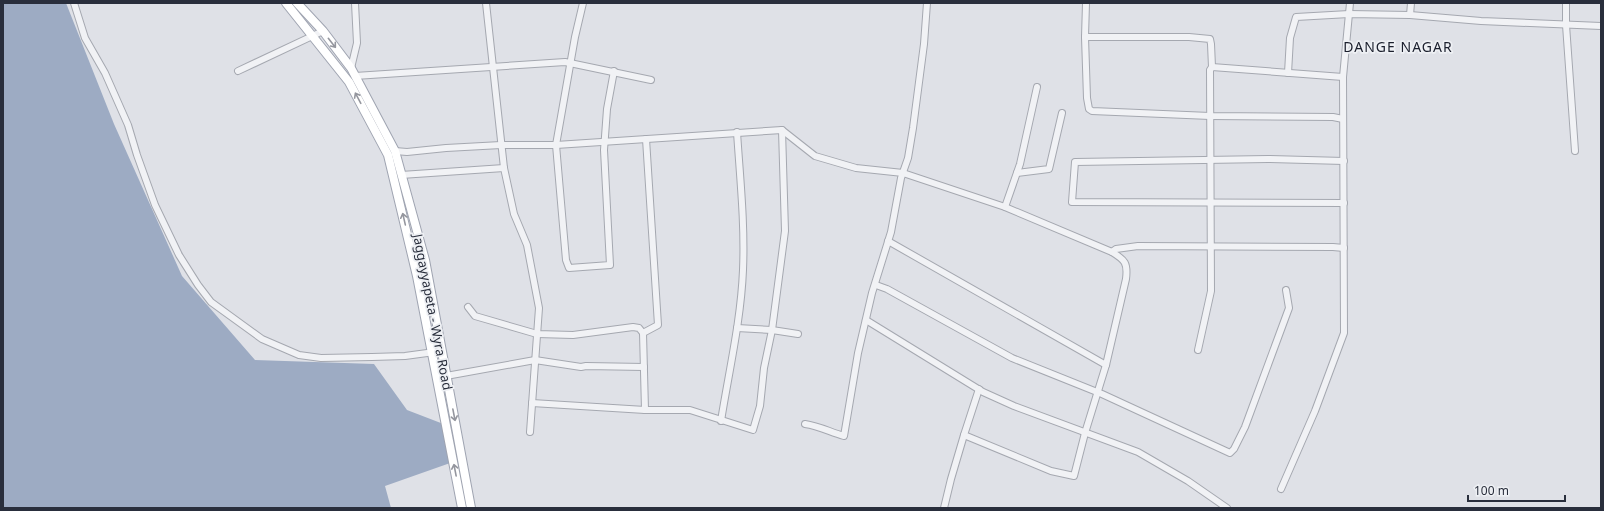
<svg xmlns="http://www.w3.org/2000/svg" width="1604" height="511" viewBox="0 0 1604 511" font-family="'Noto Sans',sans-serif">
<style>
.water{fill:#9dabc3}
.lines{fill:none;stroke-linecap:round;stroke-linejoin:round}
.minor-casing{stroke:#a5a8b0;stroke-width:8}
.major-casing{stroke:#9fa4b1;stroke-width:10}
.minor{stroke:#f1f2f5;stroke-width:6}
.major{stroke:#fff;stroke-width:8}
.oneway{stroke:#94969e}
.labels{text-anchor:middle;stroke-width:3.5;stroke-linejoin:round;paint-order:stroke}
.street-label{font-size:13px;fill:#292e3c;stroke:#eef0f4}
.neighbourhood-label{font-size:14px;letter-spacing:1px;fill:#1b1f2d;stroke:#eef0f4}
</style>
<rect width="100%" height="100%" fill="#dfe1e7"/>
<!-- water -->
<polygon class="water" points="3,3 66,3 114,124 182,276 255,360 374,364 407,410 446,425 453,462 385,486 391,508 3,508"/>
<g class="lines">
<defs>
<g id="minor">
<polyline points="74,3 85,38 105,73 128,125 137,155 155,205 179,255 198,285 211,302 262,339 299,355 321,358 372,357 405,356 442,351"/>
<polyline points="486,3 504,168 514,214 527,245 539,308 530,432"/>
<polyline points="583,3 575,37 556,145 566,260 569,268 610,265 604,150 607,109 614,71"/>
<polyline points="1086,3 1085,37 1087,98 1089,109 1092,111 1210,116 1333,117 1343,119"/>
<polyline points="1566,3 1566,25 1575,151"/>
<polyline points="1410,15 1411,3"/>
<polyline points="1085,37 1189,37 1210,39 1211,44 1212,67 1210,70 1211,291 1198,350"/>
<polyline points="1212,67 1343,77"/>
<polyline points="351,68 357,43 355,3"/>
<polyline points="238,71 323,31"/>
<polyline points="1288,73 1290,38 1296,17 1349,14 1410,15 1481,21 1601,26"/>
<polyline points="355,76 565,62 651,80"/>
<polyline points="395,151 407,152 446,148 501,145 556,145 782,130 815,156 856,168 903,173 1005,207 1112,252 1116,249 1138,246 1333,247 1344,248"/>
<polyline points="1344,161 1268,159 1075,162 1072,202 1344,203"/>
<polyline points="1017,173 1049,169 1062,113"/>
<polyline points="401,175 504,168"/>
<polyline points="1005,207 1020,164 1037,87"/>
<polyline points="888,241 1106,365"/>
<polyline points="876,285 887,289 1012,358 1102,394 1230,453 1234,449 1245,427 1289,308 1286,290"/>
<polyline points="468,307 475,316 537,334 573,335 633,327 639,328 643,333 645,410"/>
<polyline points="866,320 983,392 1014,406 1138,452 1188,481 1227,508"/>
<polyline points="737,328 772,330 798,334"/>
<polyline points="643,333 658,325 646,139"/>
<polyline points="446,376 535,360 581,367 586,366 644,367"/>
<path d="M979 389 964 435 1051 471 1074 476 1085 433 1106 365 1126 279C1128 263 1125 260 1112 252"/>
<polyline points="532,403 645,410 690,410 753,430 760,406 764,368 772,330 785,231 782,130"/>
<path d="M721 421C729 371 741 320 743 270 745 224 740 178 737 132"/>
<path d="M805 424C819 426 830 432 844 436L858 353 872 293 891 232 901 178 908 158 913 128 924 44 927 3"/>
<polyline points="1281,489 1315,411 1344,333 1343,77 1350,3"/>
<polyline points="944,508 951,479 964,435"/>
</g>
<g id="major">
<polyline points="286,3 349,82 388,155 417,276 462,508"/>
<polyline points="297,3 323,31 351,68 395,151 425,260 471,508"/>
</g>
</defs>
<!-- minor casing -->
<use href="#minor" class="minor-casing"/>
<!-- major casing -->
<use href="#major" class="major-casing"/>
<!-- minor -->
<use href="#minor" class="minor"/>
<!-- major -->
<use href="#major" class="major"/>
</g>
<!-- one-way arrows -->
<defs><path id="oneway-shaft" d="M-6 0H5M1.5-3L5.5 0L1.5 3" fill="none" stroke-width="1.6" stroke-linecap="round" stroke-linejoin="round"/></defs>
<g class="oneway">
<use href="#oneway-shaft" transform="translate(332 43) rotate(52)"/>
<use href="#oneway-shaft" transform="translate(358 98) rotate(-118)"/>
<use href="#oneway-shaft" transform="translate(404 219) rotate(-103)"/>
<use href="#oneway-shaft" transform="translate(454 415) rotate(79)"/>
<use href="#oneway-shaft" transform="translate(455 470) rotate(-101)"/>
</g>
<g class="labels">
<!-- street labels -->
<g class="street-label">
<text transform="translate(433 312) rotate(79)" y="5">Jaggayyapeta - Wyra Road</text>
</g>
<!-- neighbourhood labels -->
<g class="neighbourhood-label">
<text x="1398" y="52">DANGE NAGAR</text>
</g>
</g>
<!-- border -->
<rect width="1604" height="511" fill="none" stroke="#292e3c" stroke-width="8"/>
<!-- scale -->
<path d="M1468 495v6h97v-6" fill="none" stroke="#292e3c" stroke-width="2"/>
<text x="1474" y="495" font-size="12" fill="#292e3c" stroke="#eef0f4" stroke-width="3" paint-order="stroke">100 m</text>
</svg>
